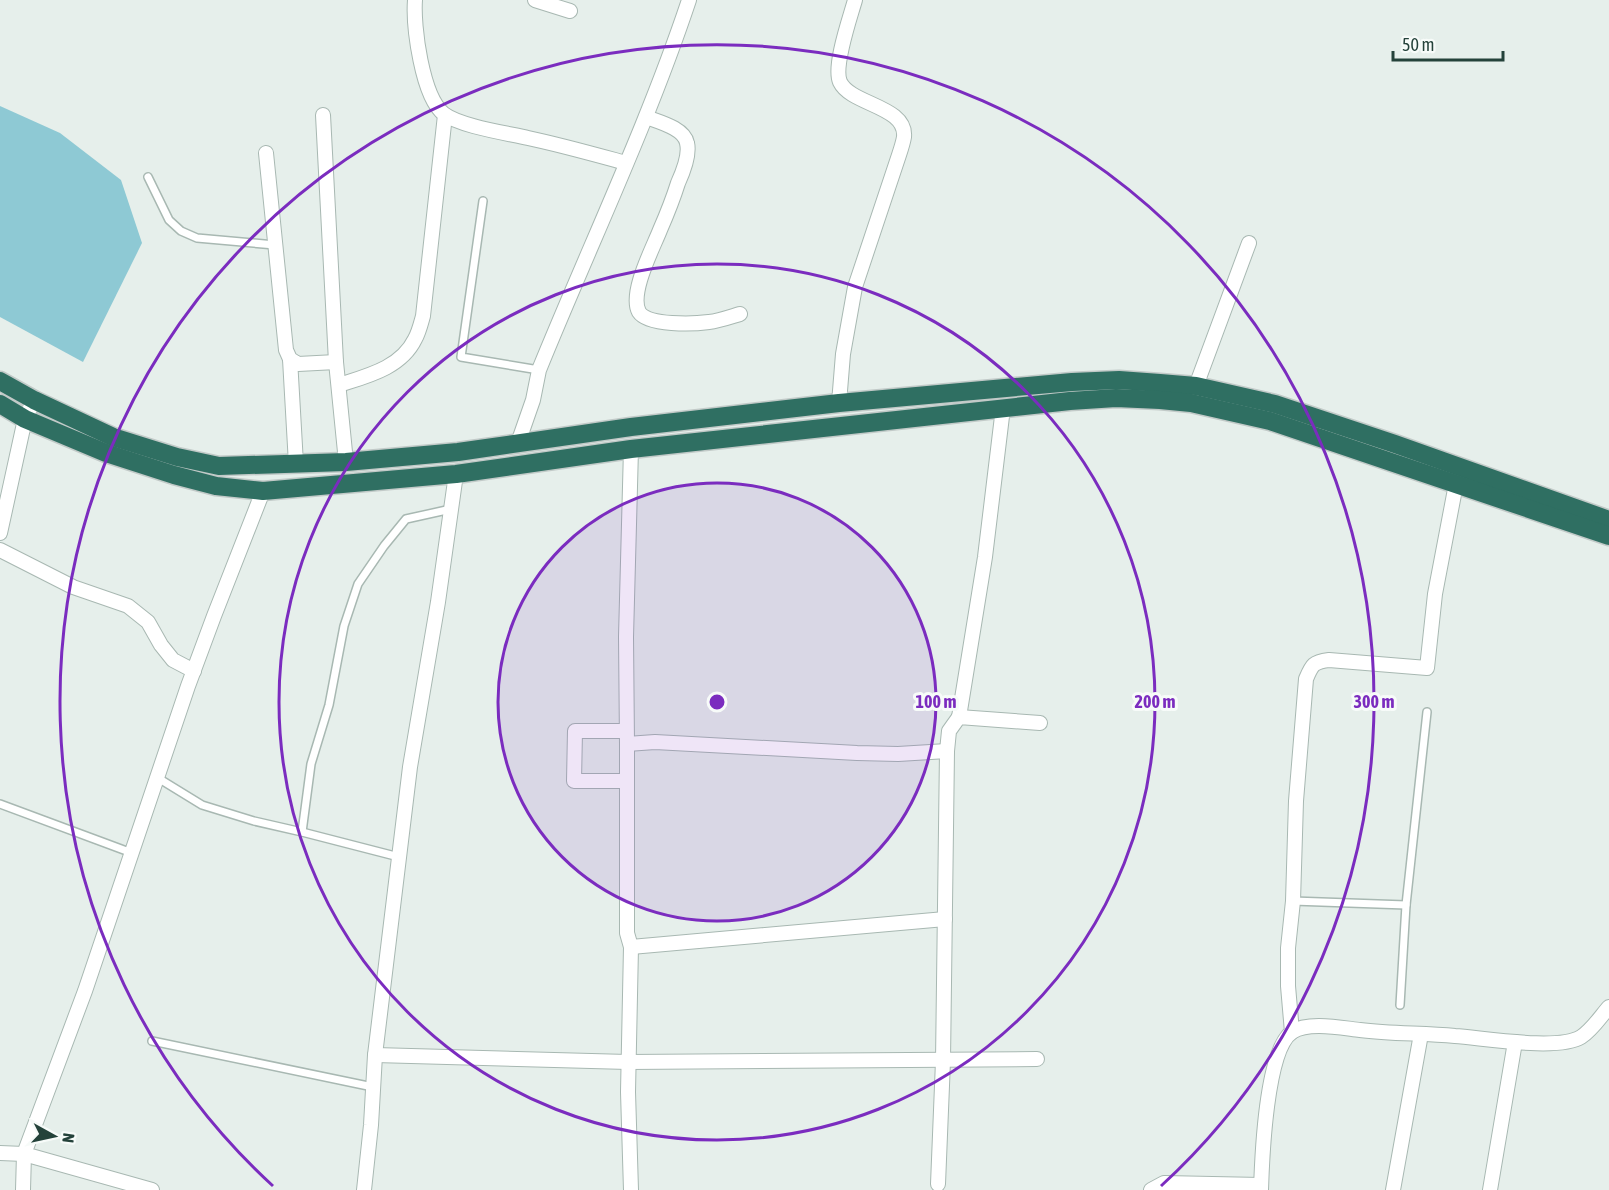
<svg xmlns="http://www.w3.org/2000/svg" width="1609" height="1190" viewBox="0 0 1609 1190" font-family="'Asap Condensed',sans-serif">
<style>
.water{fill:#8ec9d4}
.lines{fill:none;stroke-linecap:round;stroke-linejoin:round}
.lane-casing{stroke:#a8b8b2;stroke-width:10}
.street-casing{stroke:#a8b8b2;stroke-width:16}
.highway-casing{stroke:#c2cac8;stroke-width:21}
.lane{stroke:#fff;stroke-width:7}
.street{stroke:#fff;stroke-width:14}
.highway{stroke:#2f6f62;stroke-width:18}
.ring{fill:none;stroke:#7b2cbf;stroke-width:3}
.centre{fill:#7b2cbf;stroke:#f7fbf9;stroke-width:3}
.ring-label{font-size:18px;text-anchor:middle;font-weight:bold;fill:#7b2cbf;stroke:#f7fbf9;stroke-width:6;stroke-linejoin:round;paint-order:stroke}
</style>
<rect width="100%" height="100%" fill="#e6efeb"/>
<!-- water -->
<polygon class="water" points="0,106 60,133 121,180 142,243 83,362 0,317"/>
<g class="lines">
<defs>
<g id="lane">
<polyline points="148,177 169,220 181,231 197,238 275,245"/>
<polyline points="483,201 461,357 539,370"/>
<polyline points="158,778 202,805 254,821 302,832 399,857"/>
<polyline points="0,804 132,853"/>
<polyline points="302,832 311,764 329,705 344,626 358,584 384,546 406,519 451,509"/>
<polyline points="1293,901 1406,905"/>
<polyline points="1400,1005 1406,905 1427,712"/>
<polyline points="152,1041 373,1087"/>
</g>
<g id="street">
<path d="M415 0C413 26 422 97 444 114 460 126 506 133 528 138 561 145 593 154 626 163"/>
<polyline points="535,0 570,11"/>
<polyline points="323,115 336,362 346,462"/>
<path d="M646 117C659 122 684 128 687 143 690 155 683 172 678 183 673 199 667 214 660 230 653 248 629 293 639 312 648 326 694 324 709 322 719 321 730 317 740 314"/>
<polyline points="266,153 286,350 290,359 298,364 336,362"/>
<polyline points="290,359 296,464"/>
<path d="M339 385C367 376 401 368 415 339 419 332 421 323 423 316L445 115"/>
<polyline points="1196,386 1249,243"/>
<path d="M839 403 843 354 855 287 899 155C901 149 903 143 904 137 907 106 851 105 840 82 833 66 850 18 855 0"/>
<path d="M518 443 533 400 539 370C589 247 647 126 689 0"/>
<polyline points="631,449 626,637 627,744 655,742 857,753 898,754 947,751"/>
<polyline points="0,533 25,419 34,400"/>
<polyline points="0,550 73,587 128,606 148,622 161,645 173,660 194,671"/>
<polyline points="959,717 985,557 1003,408"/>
<polyline points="626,731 575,731 574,781 626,781"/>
<polyline points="627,744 627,933 631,947 628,1092 631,1190"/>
<polyline points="631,947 945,919"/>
<path d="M1292 1032 1288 986V948L1293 901 1296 801 1306 679C1312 665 1313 662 1329 660L1427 668 1435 594 1456 484"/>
<polyline points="375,1055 628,1062 1037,1059"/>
<polyline points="0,1153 24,1154 152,1190"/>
<polyline points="938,1184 943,1061 947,751 949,731 959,717 1040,723"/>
<polyline points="23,1190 24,1154 85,991 188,686 214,616 263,491"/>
<polyline points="364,1190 371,1125 375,1055 410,767 438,602 456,474"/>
<polyline points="1151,1190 1164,1183 1261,1185"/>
<path d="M1261 1190C1262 1158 1266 1050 1292 1032 1308 1021 1342 1028 1360 1030 1391 1034 1423 1033 1455 1036 1484 1038 1558 1051 1581 1037 1592 1030 1601 1016 1609 1007"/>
<polyline points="1393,1190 1421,1034"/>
<polyline points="1490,1190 1515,1042"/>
</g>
<g id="highway">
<polyline points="0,381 34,400 113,437 177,457 219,466 346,462 458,452 631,427 839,403 1072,382 1119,380 1160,383 1196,386 1275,404 1395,444 1609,520"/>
<polyline points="0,404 25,419 106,453 174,475 216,486 263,491 456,474 631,449 1070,401 1116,398 1160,400 1191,403 1270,421 1609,536"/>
</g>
</defs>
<!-- lane casing -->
<use href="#lane" class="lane-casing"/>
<!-- street casing -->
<use href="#street" class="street-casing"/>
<!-- highway casing -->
<use href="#highway" class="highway-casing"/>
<!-- lane -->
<use href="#lane" class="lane"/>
<!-- street -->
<use href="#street" class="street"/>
<!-- highway -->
<use href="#highway" class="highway"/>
</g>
<!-- distance rings -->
<circle cx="717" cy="702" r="219" fill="#7b2cbf" fill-opacity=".12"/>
<g class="ring">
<circle cx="717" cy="702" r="219"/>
<circle cx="717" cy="702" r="438"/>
<path d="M273 1186A657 657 0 1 1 1161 1186"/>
</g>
<circle cx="717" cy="702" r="9" class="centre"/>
<g class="ring-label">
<text x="936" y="708">100 m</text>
<text x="1155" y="708">200 m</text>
<text x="1374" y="708">300 m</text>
</g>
<!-- north arrow -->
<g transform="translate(54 1136) rotate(98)" stroke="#f7fbf9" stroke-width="4.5" paint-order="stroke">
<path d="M0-4.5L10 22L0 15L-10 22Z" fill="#24423a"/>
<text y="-9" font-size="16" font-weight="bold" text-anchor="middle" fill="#24423a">N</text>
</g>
<!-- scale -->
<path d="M1393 51v9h110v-9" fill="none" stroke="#24423a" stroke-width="3"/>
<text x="1402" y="51" font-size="18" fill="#24423a" stroke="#f7fbf9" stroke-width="4.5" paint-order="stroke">50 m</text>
</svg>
